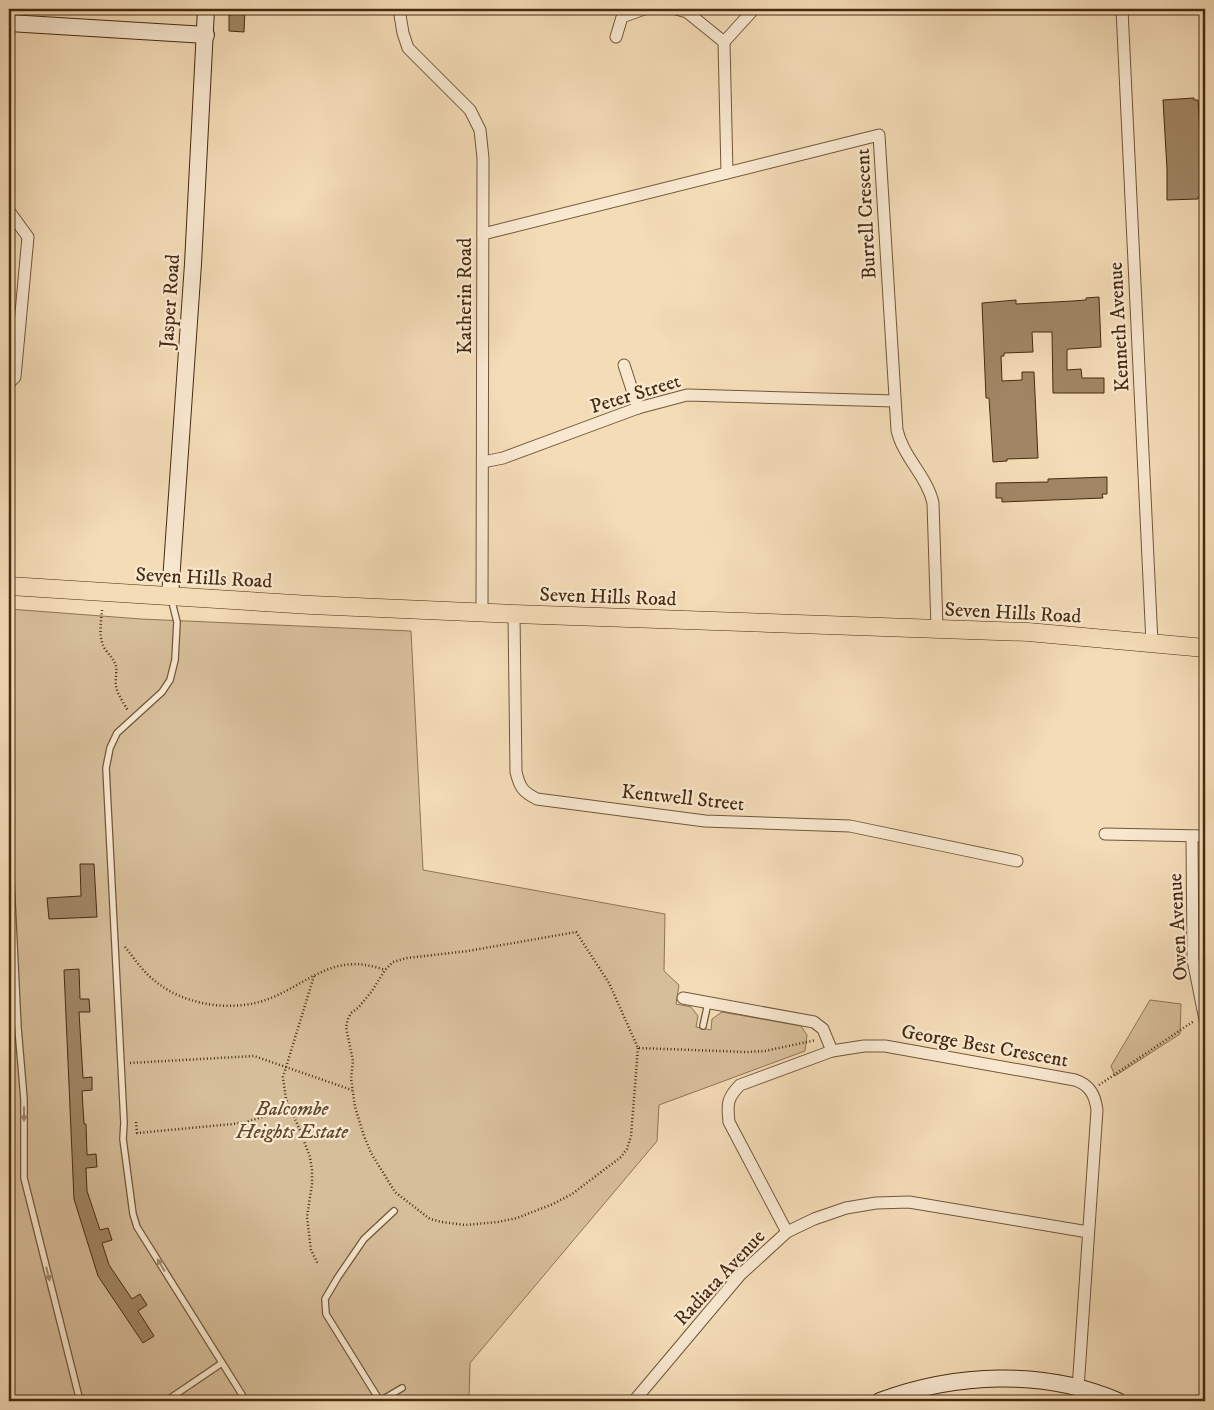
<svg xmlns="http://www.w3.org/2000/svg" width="1214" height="1410" viewBox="0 0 1214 1410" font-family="'IM FELL DW Pica',serif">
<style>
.green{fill:#d7be9a;stroke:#8f7454}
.building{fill:#a18766;stroke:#472a0f}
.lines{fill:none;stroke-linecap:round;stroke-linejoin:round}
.lane-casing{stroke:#725639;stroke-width:8}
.street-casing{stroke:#725639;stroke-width:13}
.secondary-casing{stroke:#472a0f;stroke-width:18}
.primary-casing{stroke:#472a0f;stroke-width:19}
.path{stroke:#472a0f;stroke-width:2.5;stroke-dasharray:1 2.5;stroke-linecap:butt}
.lane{stroke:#f8e8d0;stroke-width:5.5}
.street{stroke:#f8e8d0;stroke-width:11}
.secondary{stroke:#f8e8d0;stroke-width:16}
.primary{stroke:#f4dcb7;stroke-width:18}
.oneway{fill:#a08970}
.labels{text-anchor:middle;stroke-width:4.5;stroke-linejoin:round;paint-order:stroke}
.street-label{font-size:20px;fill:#472a0f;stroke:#f8e8d0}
.park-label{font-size:20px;font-style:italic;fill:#64482b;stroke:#f8e8d0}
</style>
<rect width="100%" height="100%" fill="#f4dcb7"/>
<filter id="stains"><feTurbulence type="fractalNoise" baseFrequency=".004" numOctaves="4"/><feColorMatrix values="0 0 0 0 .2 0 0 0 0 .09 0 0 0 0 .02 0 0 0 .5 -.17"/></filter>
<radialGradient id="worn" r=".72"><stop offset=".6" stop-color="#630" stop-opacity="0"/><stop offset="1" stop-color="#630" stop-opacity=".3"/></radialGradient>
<!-- green -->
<g class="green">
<polygon points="9,609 141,619 411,631 423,870 665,914 664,971 679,985 676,1004 691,1007 698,1016 696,1027 711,1030 712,1019 722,1012 801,1026 807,1035 805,1051 659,1105 657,1141 470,1363 469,1401 9,1401"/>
<polygon points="1150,1000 1181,1004 1180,1034 1115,1076 1111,1066"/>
</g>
<!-- building -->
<g class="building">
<polygon points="232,9 245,9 244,32 229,31 229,15 232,15"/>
<polygon points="1194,98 1194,100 1198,100 1204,196 1198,197 1198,199 1167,200 1167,169 1163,100"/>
<polygon points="1099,297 1101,347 1069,349 1067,350 1067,370 1081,369 1082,378 1104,378 1104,393 1053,393 1052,332 1032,332 1033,352 1004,353 1004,356 1001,356 1002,381 1022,380 1022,372 1034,372 1038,458 1007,459 1007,461 993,462 989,398 986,398 982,303 1016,300 1016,304 1073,301 1086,300 1086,298"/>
<polygon points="1107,477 1107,494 1102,494 1103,498 1002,502 1002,498 996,498 996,483 1048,482 1048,479"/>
<polygon points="80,864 94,864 97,917 49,919 47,898 81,896"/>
<polygon points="79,969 80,999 89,999 90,1012 79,1012 83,1078 92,1077 92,1090 82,1091 84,1124 86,1124 87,1155 96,1154 97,1167 86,1168 87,1191 100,1230 108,1228 112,1240 102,1243 109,1265 132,1299 140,1294 147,1305 138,1311 154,1336 143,1343 98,1276 74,1199 64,970"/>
</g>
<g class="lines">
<defs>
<g id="lane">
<polyline points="171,598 177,622 175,660 170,680 162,692 117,733 110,748 106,768 124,1123 123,1139 133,1214 137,1227 246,1401"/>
<polyline points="9,839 18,1028 24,1099 24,1178 80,1401"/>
<polyline points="703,1026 708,1003"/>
<polyline points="166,1401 222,1363"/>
<polyline points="380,1401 326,1314 325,1299 338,1277 364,1239 394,1211"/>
<polyline points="380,1401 402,1388"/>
</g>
<g id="street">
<polyline points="399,9 403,33 408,48 470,110 480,130 483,158 482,612"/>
<polyline points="676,9 687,12 724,42"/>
<polyline points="1122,9 1152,643"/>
<polyline points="616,37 622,17 644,9"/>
<polyline points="727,173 724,42 754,9"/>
<polyline points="9,211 28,237 15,377 9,383"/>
<path d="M483 234 879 135 897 430C903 457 927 476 933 503L937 629"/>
<polyline points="624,365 638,408"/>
<polyline points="483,462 503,458 638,408 687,395 894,401"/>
<path d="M514 614 516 772C520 788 523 792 537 799L705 821 850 826 1017 861"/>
<polyline points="1105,834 1205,836"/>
<polyline points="1192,837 1193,960 1205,1020"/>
<polyline points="683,998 814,1022 823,1029 832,1051"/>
<path d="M787 1232 729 1122C727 1104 727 1098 740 1085L832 1051 864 1046H885L1075 1080C1090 1085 1095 1095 1097 1110L1078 1389"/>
<polyline points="634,1401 740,1275 787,1232 814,1219 846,1208 876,1203 909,1202 1088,1232"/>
</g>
<g id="secondary">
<polyline points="9,23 206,35"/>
<polyline points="170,596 193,264 206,9"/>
<path d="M880 1401C955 1373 1044 1369 1118 1401"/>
</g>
<polyline id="primary" points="9,586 311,605 514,614 1028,632 1205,648"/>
</defs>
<!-- lane casing -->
<use href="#lane" class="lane-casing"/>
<!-- street casing -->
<use href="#street" class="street-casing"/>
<!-- secondary casing -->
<use href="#secondary" class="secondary-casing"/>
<!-- primary casing -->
<use href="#primary" class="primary-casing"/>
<!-- path -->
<g class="path">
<path d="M102 610C101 622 98 638 105 649 109 655 114 659 116 666 117 672 115 679 116 686 117 694 124 703 128 711"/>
<path d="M125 947C134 958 143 972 155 981 185 1006 235 1013 271 998 313 980 335 952 385 970"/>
<polyline points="314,976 283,1077 286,1099 299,1128 310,1157 312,1170 312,1184 307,1217 311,1250 318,1264"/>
<polyline points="638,1048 631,1136 627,1149 621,1157 572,1194 553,1204 517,1218 498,1222 465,1225 442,1222 430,1219 395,1192 371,1153 364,1136 355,1107 351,1078 353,1061 346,1027 348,1019 351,1013 358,1008 372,991 385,970 393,962 407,958 468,951 576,932 609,983 638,1048 747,1052 765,1051 816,1040"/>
<polyline points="130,1063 254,1056 352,1090"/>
<polyline points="1099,1085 1194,1021"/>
<polyline points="136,1122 137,1133 233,1124 246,1122 275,1113 292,1112"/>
</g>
<!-- lane -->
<use href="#lane" class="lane"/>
<!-- street -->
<use href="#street" class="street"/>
<!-- secondary -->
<use href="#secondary" class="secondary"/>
<!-- primary -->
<use href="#primary" class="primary"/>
</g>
<!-- one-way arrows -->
<defs><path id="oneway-solid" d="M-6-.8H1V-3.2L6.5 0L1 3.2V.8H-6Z" transform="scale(1.25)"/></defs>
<g class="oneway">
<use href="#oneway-solid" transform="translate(24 1114) rotate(90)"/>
<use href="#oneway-solid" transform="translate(161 1265) rotate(-121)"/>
<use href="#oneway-solid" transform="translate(48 1274) rotate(76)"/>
</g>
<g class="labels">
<!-- street labels -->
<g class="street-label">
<text transform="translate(865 214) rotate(-93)" y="7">Burrell Crescent</text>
<text transform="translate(464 296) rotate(-90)" y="7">Katherin Road</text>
<text transform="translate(169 301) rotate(-86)" y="7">Jasper Road</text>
<text transform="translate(1118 327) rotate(-93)" y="7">Kenneth Avenue</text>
<text transform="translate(635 393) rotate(-17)" y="7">Peter Street</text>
<text transform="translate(204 577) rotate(3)" y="7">Seven Hills Road</text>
<text transform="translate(608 596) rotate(2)" y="7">Seven Hills Road</text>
<text transform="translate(1013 612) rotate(3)" y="7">Seven Hills Road</text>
<text transform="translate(683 797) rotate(6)" y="7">Kentwell Street</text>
<text transform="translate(1177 927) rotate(-93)" y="7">Owen Avenue</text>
<text transform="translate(985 1045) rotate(10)" y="7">George Best Crescent</text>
<text transform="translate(719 1277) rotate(-47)" y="7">Radiata Avenue</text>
</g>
<!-- park labels -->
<g class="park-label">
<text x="292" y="1115">Balcombe<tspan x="292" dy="23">Heights Estate</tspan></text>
</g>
</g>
<!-- margin -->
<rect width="1214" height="1410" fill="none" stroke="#f4dcb7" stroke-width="30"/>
<rect x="10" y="10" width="1194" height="1390" fill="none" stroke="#472a0f" stroke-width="2.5"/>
<rect x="15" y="15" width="1184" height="1380" fill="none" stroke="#472a0f"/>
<rect width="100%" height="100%" filter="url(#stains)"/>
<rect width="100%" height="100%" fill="url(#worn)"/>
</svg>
